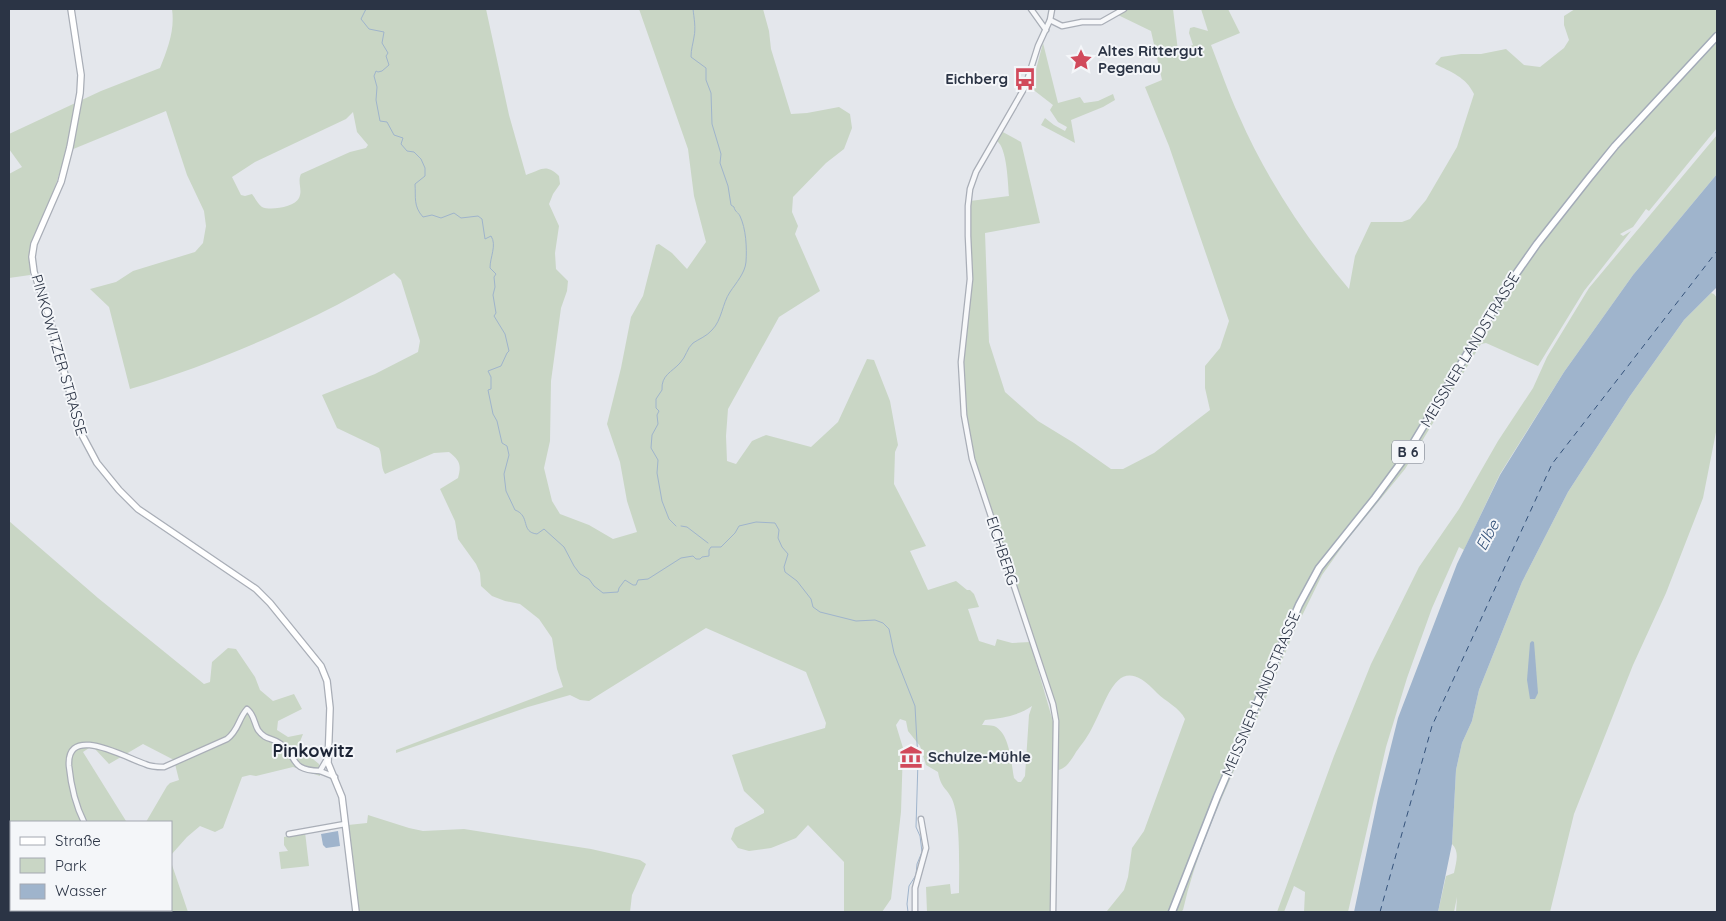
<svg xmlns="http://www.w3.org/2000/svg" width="1726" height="921" viewBox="0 0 1726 921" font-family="Quicksand,sans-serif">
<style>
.green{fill:#c9d6c5;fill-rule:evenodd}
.water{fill:#9fb4cc}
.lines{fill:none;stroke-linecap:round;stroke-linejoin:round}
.stream{stroke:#9fb4cc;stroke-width:1}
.ferry{stroke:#34527a;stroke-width:1;stroke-dasharray:6 5;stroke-linecap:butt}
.street-casing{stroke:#a9aeb7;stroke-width:7}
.secondary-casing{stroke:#a9aeb7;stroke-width:8}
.primary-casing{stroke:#a3abb8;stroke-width:9}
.street{stroke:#f7f8fa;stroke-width:4.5}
.secondary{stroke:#fff;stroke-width:5.5}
.primary{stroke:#fff;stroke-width:6}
.labels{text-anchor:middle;stroke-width:4;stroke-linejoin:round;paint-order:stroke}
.shield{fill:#f4f6f9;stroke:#676e7b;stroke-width:1}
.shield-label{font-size:14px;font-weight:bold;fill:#2b3445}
.poi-label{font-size:15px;font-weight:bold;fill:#2b3445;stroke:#f4f6f9;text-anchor:start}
.street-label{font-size:15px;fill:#2b3445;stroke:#f4f6f9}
.water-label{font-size:16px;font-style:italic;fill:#34527a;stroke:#f4f6f9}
.quarter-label{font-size:18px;font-weight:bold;fill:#1d2536;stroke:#f4f6f9}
</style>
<rect width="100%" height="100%" fill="#e4e7ec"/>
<!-- green -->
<g class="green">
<path d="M172 9H486L509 115 526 175C541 170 546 163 559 176L560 184 553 194 549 204 559 226 555 253 556 269 568 281 567 291 561 308 551 381 550 441 544 468 552 501 560 514 589 525 613 539 637 532 627 501 620 462 607 424 621 368 631 317 643 296 656 245 659 244 672 253 687 269 706 242 694 196 688 149 639 9H763L769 31 771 49 791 114 807 113 839 107 850 114 852 128 844 149 826 163 793 197 792 212 798 226 795 234 820 291 779 317 728 409 726 436 727 461 736 464 752 441 766 435 811 447 838 422 867 359 874 360 890 401 898 445 895 452 894 484 926 546 910 551 928 590 956 581 967 590H970L974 594 979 607 968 609 979 641 995 646 997 639 1012 643 1030 642 1054 725 1050 912H927L926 887 950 884 951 894 959 893C959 870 961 819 952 799 947 788 941 789 938 772L926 765 920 746 908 731 906 721 900 719 896 725 903 748 901 812 891 899 882 912H844V862L808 825 796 838 771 848 749 851 738 848 731 839 735 828 764 813V810L744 791 732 755 825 728 826 723 806 672 706 628 589 701 580 700 570 695 528 707 396 753V750L563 687 557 669 552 638 539 619 520 604 505 601 492 596 481 586 480 573 476 564 458 539 455 521 440 489 458 478C462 464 459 460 449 452L434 453 385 474C380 466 383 457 379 448L337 428 322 395 375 374 418 352 420 341 401 280 394 273C369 287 344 302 317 315 257 344 195 370 130 389L109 307 90 289 116 282 133 271 195 252 203 243 206 226 204 211 187 175 166 111 66 152 56 184 30 251V275L9 278V174L22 167 9 149V134L101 91 160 68C168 48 175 30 172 9ZM353 112 357 132 368 145 366 148 350 152 301 174C297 182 303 190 299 198 295 207 270 211 262 207 258 204 255 198 252 194L245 196 241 195 232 177 255 162 346 119ZM1032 706 1029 715 1025 776 1021 782H1018L1014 778C1011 763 1010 733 994 726 990 725 986 725 982 725L985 720C1002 718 1018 716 1032 706Z"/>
<path d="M1126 9H1173L1178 51 1193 45 1189 33 1190 28 1194 27 1208 31 1201 9H1228L1240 33 1211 45C1220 68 1228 92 1239 116 1266 178 1305 237 1349 289L1355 256 1371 222H1402L1410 219 1426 200 1457 147 1474 94C1466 77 1451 72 1435 64L1441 57 1461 54H1481L1506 49 1524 65 1540 67 1564 48 1569 40 1564 25V16L1575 9H1717V32L1618 140 1535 243 1398 464 1324 558 1238 743 1204 822 1169 912H1110L1107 911 1124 890 1128 877 1132 848 1144 831 1185 719C1180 708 1165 701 1157 693 1118 650 1109 696 1093 726 1089 735 1082 744 1076 752 1072 759 1066 769 1058 770L1059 728 1053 699 991 510 975 464 970 442 962 386 965 333 973 275 970 234V201L1009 196C1008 183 1007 148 997 141L1001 131 1021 142 1040 223 985 233 989 342 1005 392 1038 421 1074 443 1111 469H1123L1154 453 1210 410 1205 388V366L1220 348 1229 321 1169 146 1145 87 1162 80 1151 31 1118 15Z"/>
<polygon points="1717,40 1717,128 1649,211 1646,209 1633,227 1620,234 1623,236 1631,231 1584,291 1538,366 1486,343 1481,344 1405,469 1347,540 1322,575 1295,630 1254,726 1251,723 1299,612 1317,576 1331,555 1377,500 1402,467 1513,282 1543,240 1598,171"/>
<polygon points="1043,43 1058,103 1080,97 1084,103 1098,101 1113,94 1115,100 1103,107 1071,120 1075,143 1041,125 1045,118 1054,125 1065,131 1067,127 1058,122 1050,110 1053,105 1031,88"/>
<polygon points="1717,135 1717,174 1633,275 1564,372 1500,474 1464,550 1459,547 1432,608 1407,678 1386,747 1348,912 1304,912 1305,892 1294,886 1284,912 1277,912 1334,756 1371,664 1419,567 1459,509 1498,441 1533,388 1547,357 1589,288"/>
<path d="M1711 293 1714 294 1717 298V427L1703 498 1666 593 1633 665 1574 814 1550 912H1456L1457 897 1454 912H1438L1446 876 1454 873C1456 863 1460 852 1452 844L1456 770 1462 743 1472 721 1479 690 1522 582 1568 492 1630 396 1684 320Z"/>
<polygon points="9,521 98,598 204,684 210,682 212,662 228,648 236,649 255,677 260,690 273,701 294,694 302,709 278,721 277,730 288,737 303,734 299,744 302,750 319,764 320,776 293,767 256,776 250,775 242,777 223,828 215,832 200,826 187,837 171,855 171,822 146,822 167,786 170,783 179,780 174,760 143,744 109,764 95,749 89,748 83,752 126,821 11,822 11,902 9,899"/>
<path d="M1248 729 1252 730C1227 787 1197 848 1183 910L1181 912H1175L1198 852Z"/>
<polygon points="368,815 409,828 423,831 464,829 591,849 640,860 646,864 632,895 630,912 359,912 351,863 348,825 367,823"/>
<polygon points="305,832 309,866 281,869 279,852 288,851 284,845 284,837"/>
<polygon points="171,862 188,912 16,912 16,910 171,910"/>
</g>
<!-- water -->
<g class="water">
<polygon points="1717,174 1717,287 1684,320 1630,396 1568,492 1522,582 1479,690 1472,721 1462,743 1456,770 1452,844 1438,912 1354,912 1378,798 1398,718 1457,564 1500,475 1564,372 1633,275"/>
<polygon points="1532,641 1534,642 1538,693 1535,699 1530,699 1527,680 1530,643"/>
<polygon points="338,831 340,846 326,848 323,845 321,834"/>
</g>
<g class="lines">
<!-- stream -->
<g class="stream">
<path d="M366 9 361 19 369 29 384 32 382 43 388 53 386 56 389 65 382 71 378 72 376 71 374 76 377 87 376 100 380 121 387 122 394 135 403 138 401 144 407 151 414 152 421 159 425 168V176L415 184C416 197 413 206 423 217L432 215 441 218 454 213 461 218 478 216 482 219 485 239 491 236C497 245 490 257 490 268L496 274 494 277 495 287 493 295 496 313 494 316 505 334 509 351 507 353 501 366 488 371 491 377V389L488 390 493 414 497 421 502 443 507 446 509 455 504 474 506 491 515 510C531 516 520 532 537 534L544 529 564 547 574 566 580 574 589 579 594 586 603 593 618 592 619 588 625 580 633 585H636L638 580 648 579 681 558 693 556 696 559H700L702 557 709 556V550L711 547H721L735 533 739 526 756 522 775 523 779 530 778 538 782 547 788 554 784 567 785 572 797 581 811 599 813 607 820 612 856 621 875 620 883 623 889 629 894 653 915 706 918 761 916 827 920 836 922 852 917 864 916 875 909 886 907 904 908 912"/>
<path d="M676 526 669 519 662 501 657 473 658 460 651 448 652 435 658 424 657 415 659 411 656 408V399L662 390C661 375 672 372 680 363 686 357 687 348 693 343 699 339 707 336 712 330 722 320 722 304 730 292 736 283 745 273 746 262 747 247 746 229 740 216 738 212 735 212 734 207L731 205 728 186 720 163 721 154 712 124 711 93 706 80V68L691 57C691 49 693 44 694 37 696 28 694 18 693 9"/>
<polyline points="681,526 687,527 708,543"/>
<polyline points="9,825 11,827"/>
<polyline points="101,910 102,912"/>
</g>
<!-- ferry -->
<polyline class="ferry" points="1380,912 1432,726 1552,464 1717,251"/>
<defs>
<g id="street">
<polyline points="1031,9 1046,30"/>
<polyline points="1052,9 1050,20 1038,46 1025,87 976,172 970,189 968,206 968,236 970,279 961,362 964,415 972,459 1053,704 1056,721 1053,912"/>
<polyline points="1050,20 1062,26 1082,22 1101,22 1124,9"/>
<polyline points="320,771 335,777"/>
<path d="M84 822C75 804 71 786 69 766 66 723 126 758 145 764 151 767 157 767 164 767L227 739C239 730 238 719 247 709 254 714 254 723 258 730 266 741 272 737 281 744 299 757 288 770 320 771L327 759"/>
<polyline points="289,834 345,824"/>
<polyline points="110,910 111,912"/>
<polyline points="915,912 915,888 926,848 921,819"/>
</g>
<polyline id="secondary" points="71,9 81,75 80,93 70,147 61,182 34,244 32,257 34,272 48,313 81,433 97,463 119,490 138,509 256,589 270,603 321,666 327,681 330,708 328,763 342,797 356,912"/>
<polyline id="primary" points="1172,912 1217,797 1299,605 1319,568 1375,498 1403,460 1511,281 1537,244 1589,178 1615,146 1717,36"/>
</defs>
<!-- street casing -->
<use href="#street" class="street-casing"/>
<!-- secondary casing -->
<use href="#secondary" class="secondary-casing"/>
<!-- primary casing -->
<use href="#primary" class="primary-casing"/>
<!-- street -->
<use href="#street" class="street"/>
<!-- secondary -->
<use href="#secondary" class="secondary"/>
<!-- primary -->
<use href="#primary" class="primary"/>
</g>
<!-- icons -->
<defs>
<symbol id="sight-bare" viewBox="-9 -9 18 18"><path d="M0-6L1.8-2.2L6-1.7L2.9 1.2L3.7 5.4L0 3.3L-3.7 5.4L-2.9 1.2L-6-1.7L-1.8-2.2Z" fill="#d1495b" stroke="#f4f6f9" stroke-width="2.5" paint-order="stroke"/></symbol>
<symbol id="bus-bare" viewBox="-9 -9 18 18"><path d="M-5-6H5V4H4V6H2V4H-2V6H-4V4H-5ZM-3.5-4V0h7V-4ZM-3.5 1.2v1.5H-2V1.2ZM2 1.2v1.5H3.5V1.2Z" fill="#d1495b" stroke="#f4f6f9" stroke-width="2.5" paint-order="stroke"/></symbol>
<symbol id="museum-bare" viewBox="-9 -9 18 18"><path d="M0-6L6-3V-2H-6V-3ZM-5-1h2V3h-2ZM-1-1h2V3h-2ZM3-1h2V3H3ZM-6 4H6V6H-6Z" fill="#d1495b" stroke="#f4f6f9" stroke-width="2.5" paint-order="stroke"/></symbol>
</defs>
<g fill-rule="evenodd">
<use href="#sight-bare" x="1065" y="44" width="32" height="32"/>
<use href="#bus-bare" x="1009" y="63" width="32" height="32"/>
<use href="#museum-bare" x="895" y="741" width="32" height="32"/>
</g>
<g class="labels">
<!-- shield labels -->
<rect class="shield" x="1392" y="440.5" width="32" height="23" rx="4"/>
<g class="shield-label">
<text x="1408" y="457">B 6</text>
</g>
<!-- poi labels -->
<g class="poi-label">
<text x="1098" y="56">Altes Rittergut<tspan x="1098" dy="17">Pegenau</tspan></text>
<text x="1008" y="84" text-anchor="end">Eichberg</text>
<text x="928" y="762">Schulze-Mühle</text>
</g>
<!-- street labels -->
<g class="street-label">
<text transform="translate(1470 350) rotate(-59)" y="5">MEISSNER LANDSTRASSE</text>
<text transform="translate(59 355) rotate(74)" y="5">PINKOWITZER STRASSE</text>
<text transform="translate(1002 551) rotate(72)" y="5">EICHBERG</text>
<text transform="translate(1261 694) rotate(-67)" y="5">MEISSNER LANDSTRASSE</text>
</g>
<!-- water labels -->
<g class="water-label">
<text transform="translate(1487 535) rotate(-62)" y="6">Elbe</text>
</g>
<!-- quarter labels -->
<g class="quarter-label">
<text x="313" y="757">Pinkowitz</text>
</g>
</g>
<!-- border -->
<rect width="1726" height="921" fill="none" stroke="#2b3445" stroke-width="20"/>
<!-- legend -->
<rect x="10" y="821" width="162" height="90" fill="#f4f6f9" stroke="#a4a8b1"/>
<rect x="20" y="837" width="25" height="8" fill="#ffffff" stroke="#a4a8b1"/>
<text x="55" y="846" font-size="15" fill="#2b3445">Straße</text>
<rect x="20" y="858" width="25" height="15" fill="#c9d6c5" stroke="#a4a8b1"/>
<text x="55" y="871" font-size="15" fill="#2b3445">Park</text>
<rect x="20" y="884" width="25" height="15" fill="#9fb4cc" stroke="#a4a8b1"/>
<text x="55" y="896" font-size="15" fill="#2b3445">Wasser</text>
</svg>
